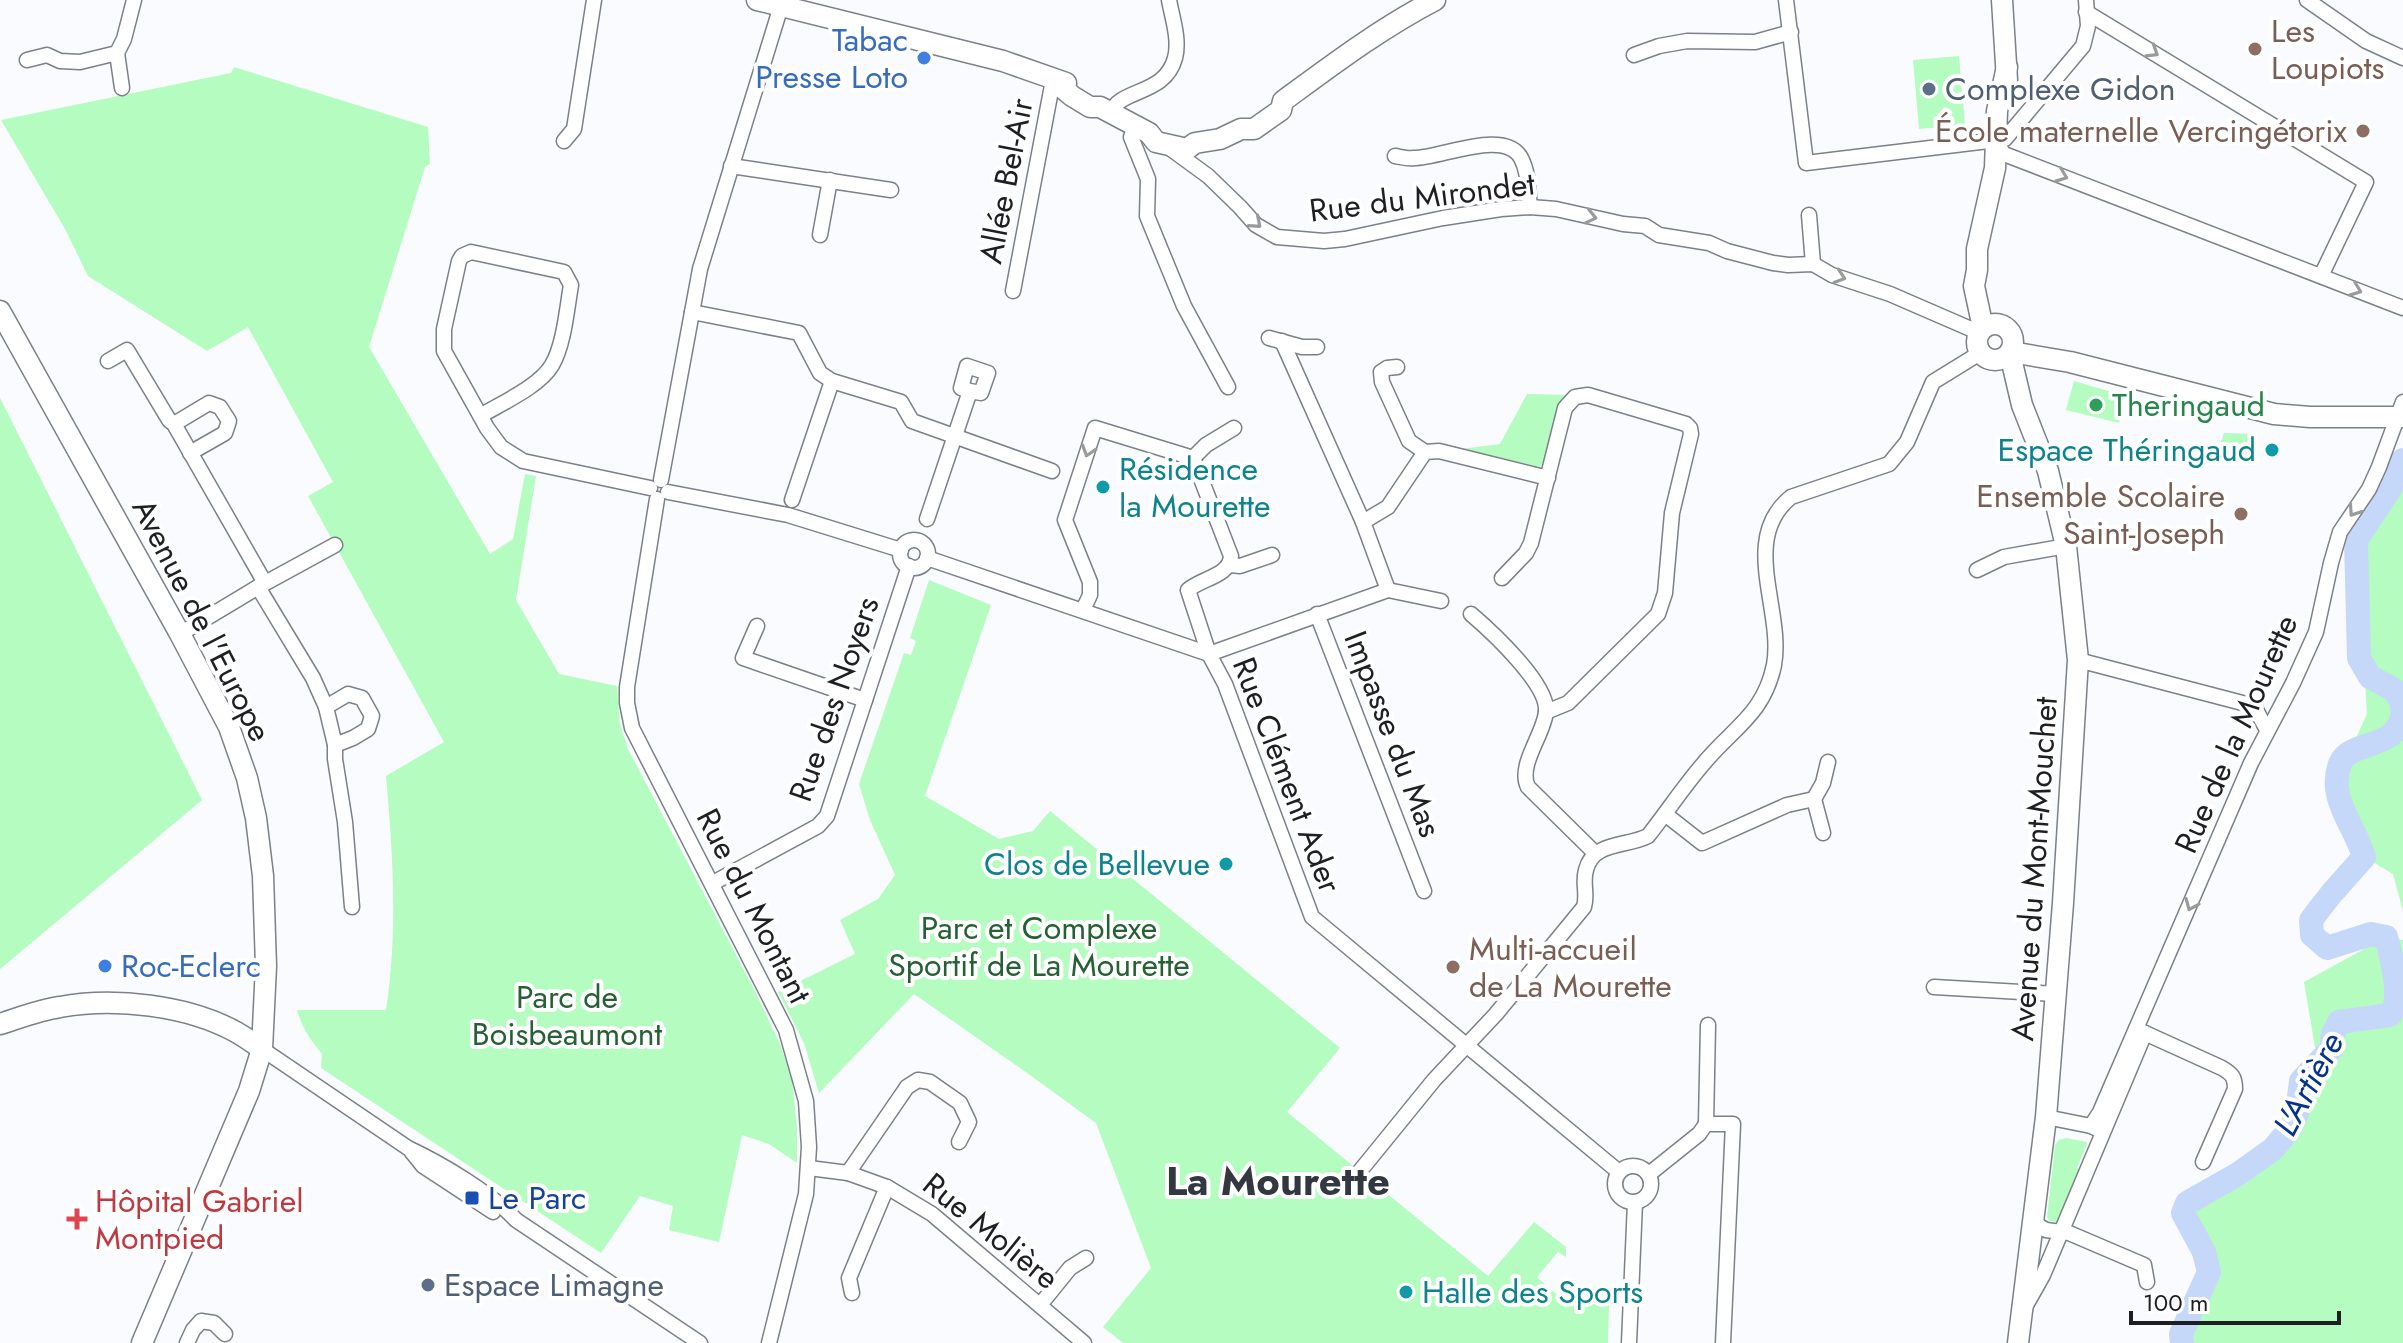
<svg xmlns="http://www.w3.org/2000/svg" width="2403" height="1343" viewBox="0 0 2403 1343" font-family="Jost,sans-serif">
<style>
.green{fill:#b4fcc0}
.lines{fill:none;stroke-linecap:round;stroke-linejoin:round}
.stream{stroke:#c6d8fa;stroke-width:4}
.river{stroke:#c6d8fa;stroke-width:24}
.minor-casing{stroke:#7b8089;stroke-width:17}
.secondary-casing{stroke:#7b8089;stroke-width:23}
.minor{stroke:#fff;stroke-width:14}
.secondary{stroke:#fff;stroke-width:20}
.oneway{stroke:#999a9c}
.education-dot{fill:#8d6e63;stroke:#fff;stroke-width:3}
.shop-dot{fill:#3f7fe0;stroke:#fff;stroke-width:3}
.service-dot{fill:#5c6f8a;stroke:#fff;stroke-width:3}
.leisure-dot{fill:#2e9e5b;stroke:#fff;stroke-width:3}
.culture-dot{fill:#0f9aa8;stroke:#fff;stroke-width:3}
.transit-dot{fill:#1a4fb4;stroke:#fff;stroke-width:3}
.health-dot{fill:#e0444e;stroke:#fff;stroke-width:3}
.labels{text-anchor:middle;stroke-width:8;stroke-linejoin:round;paint-order:stroke}
.education-label{font-size:32px;fill:#785e54;stroke:#fff;text-anchor:start}
.shop-label{font-size:32px;fill:#366cbe;stroke:#fff;text-anchor:end}
.service-label{font-size:32px;fill:#4e5e75;stroke:#fff;text-anchor:start}
.street-label{font-size:32px;fill:#1d1f23;stroke:#fff}
.leisure-label{font-size:32px;fill:#27864d;stroke:#fff;text-anchor:start}
.culture-label{font-size:32px;fill:#0d838f;stroke:#fff;text-anchor:end}
.park-label{font-size:32px;fill:#266034;stroke:#fff}
.transit-label{font-size:32px;fill:#164399;stroke:#fff;text-anchor:start}
.health-label{font-size:32px;fill:#be3a42;stroke:#fff;text-anchor:start}
.water-label{font-size:34px;font-style:italic;fill:#06338d;stroke:#fff}
.district-label{font-size:40px;font-weight:bold;fill:#33373f;stroke:#fff}
</style>
<rect width="100%" height="100%" fill="#f9fbff"/>
<!-- green -->
<g class="green">
<polygon points="1959,56 1965,125 1919,129 1913,60"/>
<path d="M234 67 428 127 430 164 425 167 369 347 490 554 513 539 525 474 536 476 516 600 559 674 617 686 620 724 628 749 754 989 780 1044 792 1079 797 1128V1163L769 1144 742 1135 719 1242 669 1230 673 1206 640 1196 601 1253 321 1068 322 1054C309 1037 304 1032 297 1010H386C398 930 393 856 386 776L444 742 308 496 333 482 248 327 207 351 88 276 65 229 1 120 231 73Z"/>
<polygon points="2074,381 2126,396 2119,423 2066,410"/>
<polygon points="1527,394 1567,395 1560,403 1544,462 1540,467 1461,449 1500,444"/>
<polygon points="0,398 202,800 0,969"/>
<polygon points="2224,433 2255,434 2247,461 2218,451"/>
<polygon points="2398,469 2403,470 2403,911 2393,874 2364,857 2337,780 2367,714 2356,540"/>
<polygon points="929,580 991,605 925,796 999,839 1033,831 1050,811 1340,1048 1287,1112 1488,1276 1534,1222 1566,1247 1566,1257 1558,1252 1537,1277 1564,1301 1609,1304 1608,1343 1123,1343 1103,1327 1151,1268 1096,1123 1023,1070 914,994 819,1093 804,1043 778,992 855,954 840,920 878,899 895,875 870,820 859,784 904,653 911,655 916,641 910,638"/>
<polygon points="2386,937 2403,940 2403,1343 2182,1343 2181,1334 2209,1272 2208,1262 2187,1203 2268,1154 2297,1113 2318,1065 2304,982"/>
<polygon points="2066,1138 2087,1142 2087,1144 2077,1168 2080,1170 2058,1222 2049,1221 2047,1217 2055,1145 2059,1140"/>
</g>
<g class="lines">
<!-- stream -->
<polyline class="stream" points="2401,1004 2403,1007"/>
<!-- river -->
<g class="river">
<polyline points="2403,460 2390,489 2356,540 2359,658 2370,677 2393,689 2401,700 2403,712"/>
<path d="M2182 1343 2181 1334 2209 1272 2204 1252 2183 1213 2187 1203 2238 1174 2273 1149 2290 1129 2297 1113 2301 1081 2332 1048V1036L2339 1022 2390 1015C2403 1000 2392 959 2386 937L2371 934 2327 948 2312 935 2311 920 2332 893 2364 857C2355 825 2327 799 2340 764 2349 739 2397 752 2403 713"/>
</g>
<defs>
<g id="minor">
<polyline points="1786,0 1806,163 2005,139 2083,46 2088,26 2086,0"/>
<polyline points="2307,0 2366,41 2403,58"/>
<polyline points="2086,12 2366,182 2321,276"/>
<polyline points="117,53 122,88"/>
<polyline points="1634,55 1659,46 1687,41 1755,42 1791,32"/>
<polyline points="27,60 47,55 60,61 80,62 117,53 124,39 134,0"/>
<path d="M1111 113C1119 88 1165 96 1175 58 1180 40 1172 17 1169 0"/>
<polyline points="1135,127 1131,137 1148,179 1147,216 1184,306 1228,387"/>
<polyline points="564,141 574,129 594,0"/>
<polyline points="1995,141 2004,154 2403,308"/>
<polyline points="1171,149 1208,176 1240,207 1256,225 1277,237 1324,241 1345,239 1443,218 1501,209 1530,207 1556,209 1623,224 1645,226 1659,235 1709,243 1727,251 1773,263 1788,265 1813,264 1832,275 1890,294 1980,333"/>
<path d="M1395 156C1401 157 1408 159 1414 158 1441 158 1505 128 1521 158 1529 173 1528 191 1530 207"/>
<polyline points="731,166 891,190"/>
<polyline points="1809,215 1813,264"/>
<polyline points="820,235 830,180"/>
<polyline points="1013,291 1053,80"/>
<polyline points="692,312 799,333 820,373 832,381 901,402 912,421 1052,471"/>
<polyline points="1269,338 1302,347 1317,347"/>
<polyline points="1282,341 1363,522 1388,590"/>
<polyline points="108,361 127,350 169,420 174,424 265,583"/>
<polyline points="1397,367 1387,368 1381,372 1382,382 1409,441 1425,452"/>
<path d="M480 416C502 403 540 386 552 365 564 345 567 308 571 285L564 272 471 252 462 256 459 261 444 329V351L487 428 501 447 523 461 650 488"/>
<polyline points="174,424 209,403 220,407 229,421 225,433 190,453"/>
<polyline points="1193,458 1206,445 1234,428"/>
<polyline points="661,480 700,269 781,6"/>
<polyline points="668,492 788,515 901,550"/>
<polyline points="657,499 627,687 627,703 632,728 786,1030 806,1101 809,1147 806,1194 769,1343"/>
<polyline points="792,500 832,381"/>
<polyline points="927,519 970,391 961,388 967,366 988,373 981,393 970,391"/>
<polyline points="1363,522 1388,507 1425,452 1439,451 1548,478"/>
<circle cx="914" cy="554" r="14"/>
<polyline points="927,558 1209,654"/>
<polyline points="1231,565 1240,566 1272,555"/>
<polyline points="1977,570 2004,557 2066,546"/>
<polyline points="1502,578 1526,553 1531,543 1565,408 1575,397 1588,395 1686,424 1690,428 1691,434 1672,513 1665,593 1658,614 1568,703 1546,712"/>
<polyline points="258,587 313,678 326,707 335,745 335,759 345,822 352,907"/>
<path d="M1083 610 1090 595V582L1065 520 1095 428 1193 458 1231 556C1230 576 1202 578 1188 590L1209 654 1225 684 1312 917 1619 1172"/>
<polyline points="1317,614 1424,891"/>
<path d="M1471 614C1492 632 1548 684 1546 711 1545 733 1517 765 1528 787L1595 853"/>
<polyline points="757,626 743,658 865,700"/>
<polyline points="180,634 258,587 335,545"/>
<polyline points="1209,654 1388,590 1441,601"/>
<polyline points="2078,660 2254,706 2267,730"/>
<polyline points="326,707 348,694 362,698 372,716 368,729 353,738 335,745"/>
<polyline points="1665,814 1702,843 1787,805 1814,799"/>
<polyline points="1823,833 1814,799 1823,783 1828,762"/>
<polyline points="713,883 818,826 827,816 909,566"/>
<polyline points="1934,987 2056,994"/>
<path d="M2136 1029 2222 1068C2232 1074 2235 1077 2235 1089L2203 1162"/>
<path d="M262 1049 408 1148C442 1164 491 1193 516 1220L700 1343"/>
<polyline points="2046,1117 2091,1126 2099,1130"/>
<polyline points="1706,1124 1708,1025"/>
<polyline points="2091,1126 2100,1112 2251,763 2293,683 2316,632 2331,563 2340,532 2369,489 2379,467 2403,402"/>
<polyline points="411,1151 423,1166 493,1212"/>
<circle cx="1633" cy="1184" r="18"/>
<polyline points="809,1168 848,1173 887,1187 932,1214 1084,1343"/>
<polyline points="848,1173 907,1087 918,1080 930,1082 960,1103 969,1122 959,1142"/>
<polyline points="1649,1174 1699,1134 1706,1124 1733,1124 1723,1343"/>
<path d="M1347 1187 1434 1080 1496 1014 1584 907C1588 894 1582 883 1586 870 1593 841 1627 847 1648 836 1667 812 1684 786 1704 763 1733 728 1764 714 1774 665 1784 610 1739 539 1791 497L1889 464 1907 442 1933 382 1980 353"/>
<polyline points="2033,1217 2039,1226 2046,1230 2069,1233 2144,1265 2147,1282"/>
<polyline points="852,1293 849,1278 887,1187"/>
<polyline points="1040,1305 1070,1268 1086,1258"/>
<polyline points="2025,1307 2043,1275 2145,1033"/>
<polyline points="187,1343 193,1330 201,1321 214,1323 225,1334"/>
<polyline points="1629,1343 1635,1202"/>
</g>
<g id="secondary">
<polyline points="757,0 1003,61 1066,83"/>
<polyline points="2002,0 2007,80"/>
<path d="M1053 80 1072 96 1090 107H1100L1149 133 1156 142 1187 149 1195 143 1220 139 1241 129H1254L1281 110 1283 101C1332 65 1381 28 1435 0"/>
<polyline points="0,311 180,634 229,727 247,778 256,818 263,876 266,966 262,1049 249,1091 142,1343"/>
<circle cx="1995" cy="342" r="18"/>
<polyline points="1983,328 1974,286 1977,270 1977,249 1995,168 1997,111 2007,67"/>
<polyline points="2011,352 2070,362 2274,414 2310,417 2403,417"/>
<polyline points="2010,354 2022,405 2048,471 2066,546 2078,660 2063,903 2046,1117 2018,1343"/>
<path d="M0 1024C19 1018 39 1010 60 1007 114 997 187 1005 236 1032 245 1037 253 1043 262 1049"/>
</g>
</defs>
<!-- minor casing -->
<use href="#minor" class="minor-casing"/>
<!-- secondary casing -->
<use href="#secondary" class="secondary-casing"/>
<!-- minor -->
<use href="#minor" class="minor"/>
<!-- secondary -->
<use href="#secondary" class="secondary"/>
</g>
<!-- one-way arrows -->
<defs><path id="oneway-chevron" d="M-2-3.5L2.5 0L-2 3.5" fill="none" stroke-width="1.6" stroke-linecap="round" stroke-linejoin="round" transform="scale(2)"/></defs>
<g class="oneway">
<use href="#oneway-chevron" transform="translate(2153 52) rotate(32)"/>
<use href="#oneway-chevron" transform="translate(2062 176) rotate(21)"/>
<use href="#oneway-chevron" transform="translate(1591 217) rotate(13)"/>
<use href="#oneway-chevron" transform="translate(1256 223) rotate(41)"/>
<use href="#oneway-chevron" transform="translate(1840 277) rotate(18)"/>
<use href="#oneway-chevron" transform="translate(2356 290) rotate(21)"/>
<use href="#oneway-chevron" transform="translate(1088 451) rotate(108)"/>
<use href="#oneway-chevron" transform="translate(2354 511) rotate(124)"/>
<use href="#oneway-chevron" transform="translate(2191 905) rotate(113)"/>
</g>
<!-- markers -->
<g class="education-dot">
<circle cx="2255" cy="49" r="8"/>
<circle cx="2363" cy="131" r="8"/>
<circle cx="2241" cy="514" r="8"/>
<circle cx="1453" cy="967" r="8"/>
</g>
<g class="shop-dot">
<circle cx="924" cy="58" r="8"/>
<circle cx="105" cy="966" r="8"/>
</g>
<g class="service-dot">
<circle cx="1929" cy="89" r="8"/>
<circle cx="428" cy="1285" r="8"/>
</g>
<circle class="leisure-dot" cx="2096" cy="405" r="8"/>
<g class="culture-dot">
<circle cx="2272" cy="450" r="8"/>
<circle cx="1103" cy="487" r="8"/>
<circle cx="1226" cy="864" r="8"/>
<circle cx="1406" cy="1292" r="8"/>
</g>
<rect class="transit-dot" x="464" y="1190" width="16" height="16" rx="4"/>
<path class="health-dot" d="M73 1207h8v8h8v8h-8v8h-8v-8h-8v-8h8z"/>
<g class="labels">
<!-- education labels -->
<g class="education-label">
<text x="2271" y="42">Les<tspan x="2271" dy="37">Loupiots</tspan></text>
<text x="2347" y="142" text-anchor="end">École maternelle Vercingétorix</text>
<text x="2225" y="507" text-anchor="end">Ensemble Scolaire<tspan x="2225" dy="37">Saint-Joseph</tspan></text>
<text x="1469" y="960">Multi-accueil<tspan x="1469" dy="37">de La Mourette</tspan></text>
</g>
<!-- shop labels -->
<g class="shop-label">
<text x="908" y="51">Tabac<tspan x="908" dy="37">Presse Loto</tspan></text>
<text x="121" y="977" text-anchor="start">Roc-Eclerc</text>
</g>
<!-- service labels -->
<g class="service-label">
<text x="1945" y="100">Complexe Gidon</text>
<text x="444" y="1296">Espace Limagne</text>
</g>
<!-- street labels -->
<g class="street-label">
<text transform="translate(1006 181) rotate(-79)" y="11">Allée Bel-Air</text>
<text transform="translate(1422 197) rotate(-7)" y="11">Rue du Mirondet</text>
<text transform="translate(202 620) rotate(63)" y="11">Avenue de l'Europe</text>
<text transform="translate(834 699) rotate(-71)" y="11">Rue des Noyers</text>
<text transform="translate(1393 734) rotate(69)" y="11">Impasse du Mas</text>
<text transform="translate(2236 734) rotate(-66)" y="11">Rue de la Mourette</text>
<text transform="translate(1287 775) rotate(69)" y="11">Rue Clément Ader</text>
<text transform="translate(2034 869) rotate(-86)" y="11">Avenue du Mont-Mouchet</text>
<text transform="translate(754 906) rotate(63)" y="11">Rue du Montant</text>
<text transform="translate(991 1231) rotate(39)" y="11">Rue Molière</text>
</g>
<!-- leisure labels -->
<g class="leisure-label">
<text x="2112" y="416">Theringaud</text>
</g>
<!-- culture labels -->
<g class="culture-label">
<text x="2256" y="461">Espace Théringaud</text>
<text x="1119" y="480" text-anchor="start">Résidence<tspan x="1119" dy="37">la Mourette</tspan></text>
<text x="1210" y="875">Clos de Bellevue</text>
<text x="1422" y="1303" text-anchor="start">Halle des Sports</text>
</g>
<!-- park labels -->
<g class="park-label">
<text x="1039" y="939">Parc et Complexe<tspan x="1039" dy="37">Sportif de La Mourette</tspan></text>
<text x="567" y="1008">Parc de<tspan x="567" dy="37">Boisbeaumont</tspan></text>
</g>
<!-- transit labels -->
<g class="transit-label">
<text x="488" y="1209">Le Parc</text>
</g>
<!-- health labels -->
<g class="health-label">
<text x="95" y="1212">Hôpital Gabriel<tspan x="95" dy="37">Montpied</tspan></text>
</g>
<!-- water labels -->
<g class="water-label">
<text transform="translate(2308 1084) rotate(-62)" y="12">L'Artière</text>
</g>
<!-- district labels -->
<g class="district-label">
<text x="1278" y="1195">La Mourette</text>
</g>
</g>
<!-- scale -->
<path d="M2131 1311v12h208v-12" fill="none" stroke="#1d1f23" stroke-width="4"/>
<text x="2143" y="1311" font-size="24" fill="#1d1f23" stroke="#ffffff" stroke-width="6" paint-order="stroke">100 m</text>
</svg>
